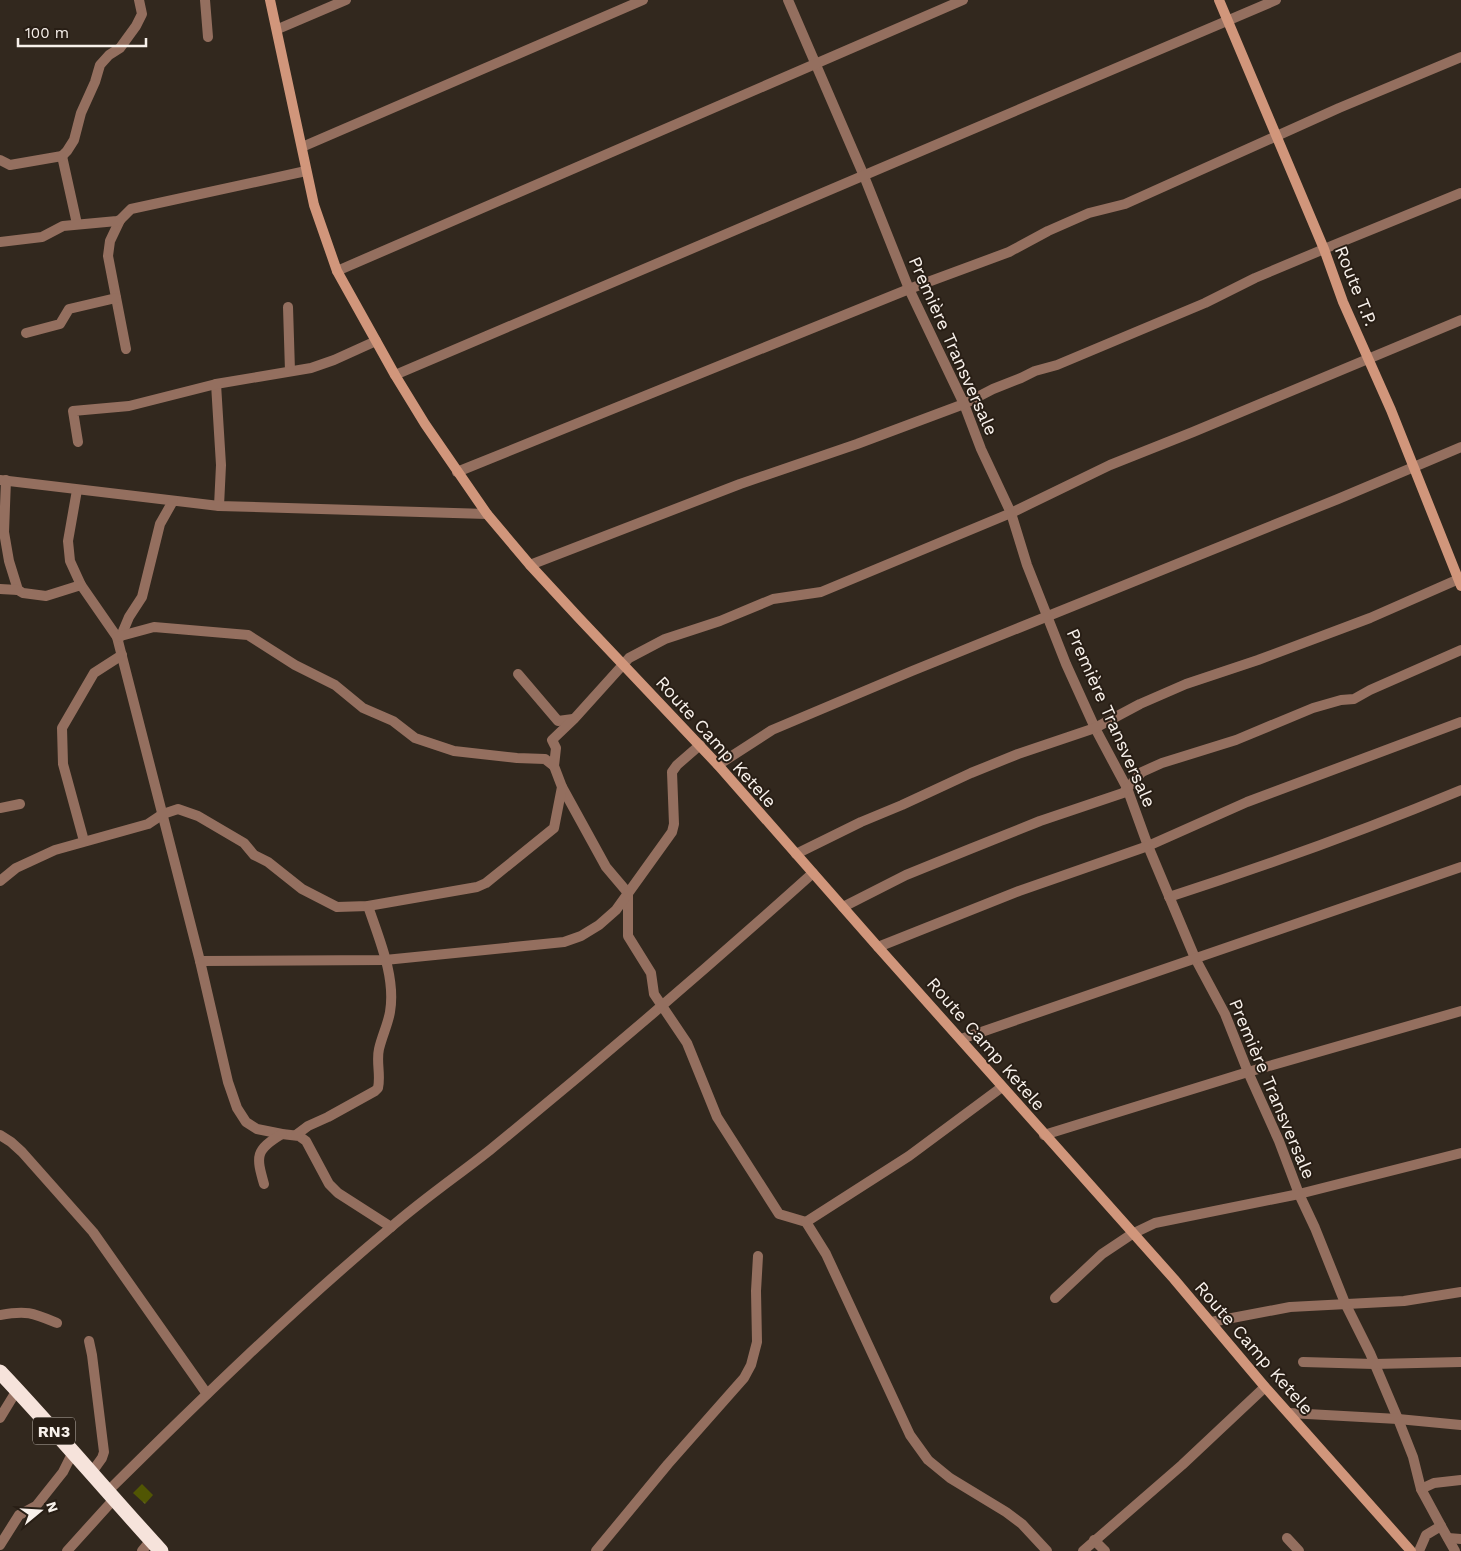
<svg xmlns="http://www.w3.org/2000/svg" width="1461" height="1551" viewBox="0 0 1461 1551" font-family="'Work Sans',sans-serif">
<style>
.forest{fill:url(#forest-firs)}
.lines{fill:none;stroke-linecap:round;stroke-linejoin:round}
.street{stroke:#946f5f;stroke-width:10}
.secondary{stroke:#d1967b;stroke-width:10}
.highway{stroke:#f6e3db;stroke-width:15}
.labels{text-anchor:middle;stroke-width:4;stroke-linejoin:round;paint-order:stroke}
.shield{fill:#281e15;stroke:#bab2ab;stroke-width:1}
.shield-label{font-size:16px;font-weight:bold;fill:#f8f1eb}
.street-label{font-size:18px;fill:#f8f1eb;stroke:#281e15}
</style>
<defs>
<pattern id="forest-firs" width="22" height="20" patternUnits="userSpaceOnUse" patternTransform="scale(1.25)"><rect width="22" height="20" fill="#515603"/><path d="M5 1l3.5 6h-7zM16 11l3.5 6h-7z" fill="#6b6f28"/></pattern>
</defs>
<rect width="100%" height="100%" fill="#32281e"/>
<!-- forest -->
<polygon class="forest" points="142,1484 153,1495 145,1504 133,1493"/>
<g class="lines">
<!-- street -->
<g class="street">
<polyline points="205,0 208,37"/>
<polyline points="788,0 864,176 909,289 964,404 981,449 1011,513 1027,565 1066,664 1095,728 1127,788 1148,846 1195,958 1225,1014 1248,1072 1279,1141 1299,1194 1315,1228 1345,1303 1370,1353 1398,1419 1413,1457 1421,1489 1441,1526 1426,1535 1419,1551"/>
<polyline points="278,29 346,0"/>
<polyline points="302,147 643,0"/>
<polyline points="62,156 77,224"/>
<polyline points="0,160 10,165 62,156 67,151 74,140 81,113 95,82 100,65 109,55 120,48 136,26 142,14 139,0"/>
<polyline points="120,220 110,241 108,256 126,349"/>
<polyline points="0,242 42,237 63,226 117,221 120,220 131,209 306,171"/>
<polyline points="337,271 963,0"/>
<polyline points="288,307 290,371"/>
<polyline points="26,333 60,324 69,309 116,298"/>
<polyline points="395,375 1276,0"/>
<polyline points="216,384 221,465 219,506"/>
<polyline points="78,442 73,411 129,406 216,384 311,368 334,360 376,341"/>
<polyline points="457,472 909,289 1009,252 1048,231 1089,213 1125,204 1339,108 1461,57"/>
<polyline points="0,480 219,506 487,514"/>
<polyline points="6,480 4,532 9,561 18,590"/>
<polyline points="77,490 68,541 70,561 81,585 117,637 200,961 228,1082 237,1108 246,1122 257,1129 282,1134 299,1136 306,1141 329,1184 338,1193 391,1227"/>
<polyline points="530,565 740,484 857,444 964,404 993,389 1021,378 1035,371 1057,365 1205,303 1255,278 1324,249 1461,193"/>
<polyline points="0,589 18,590 23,593 46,596 81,585"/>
<polyline points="121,636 129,617 142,597 160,524 173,501"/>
<polyline points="117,637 154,627 248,635 295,665 335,685 363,708 393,721 415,738 454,751 517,758 545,759 554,766"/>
<polyline points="518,674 558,721 573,719"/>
<polyline points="718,765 772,730 912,671 1338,499 1461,447"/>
<polyline points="562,787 606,867 628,893 628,936 651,973 654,994 687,1043 717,1117 779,1214 806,1222 826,1254 910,1435 928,1460 950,1478 1006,1512 1022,1524 1047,1551"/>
<polyline points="0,808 20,804"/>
<polyline points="84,841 63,764 62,728 94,673 122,655"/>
<polyline points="796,854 861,822 902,805 971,773 1018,754 1095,728 1140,704 1186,684 1258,660 1370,618 1461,578"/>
<polyline points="0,881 16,868 55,850 148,824 163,814 178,809 198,816 244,843 254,855 268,862 302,889 337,907 368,906 477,887 486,883 554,828 562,787 554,766 556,748 552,740 574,719 629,658 665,639 720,621 773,599 821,592 1011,513 1110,465 1193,432 1461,320"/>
<path d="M1169 897C1268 865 1365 830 1461 790"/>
<polyline points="843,907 906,875 970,849 1040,821 1123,793 1142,772 1162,763 1236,740 1313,708 1341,700 1354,699 1370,690 1461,650"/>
<polyline points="878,947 1019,891 1148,846 1247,802 1461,722"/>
<polyline points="200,961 385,960 564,942 581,936 599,925 616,910 672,832 674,824 672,772 677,765 700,745"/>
<polyline points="961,1039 1461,867"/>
<polyline points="0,1135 11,1142 22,1152 93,1232 207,1394"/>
<path d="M296 1135 308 1126 328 1117 375 1091 378 1088C381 1075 376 1062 379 1049 382 1036 388 1024 390 1012 396 977 379 939 368 906"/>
<polyline points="1044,1135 1248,1072 1461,1011"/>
<path d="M264 1184C256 1156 255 1150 282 1134"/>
<polyline points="806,1222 909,1156 1002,1087"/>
<polyline points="1055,1298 1102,1254 1132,1234 1155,1223 1299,1194 1461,1153"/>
<path d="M0 1315C27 1310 33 1313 57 1323"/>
<polyline points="1211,1322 1290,1307 1404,1301 1461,1292"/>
<polyline points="89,1341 92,1355 104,1452 102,1458 92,1472"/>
<polyline points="1303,1362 1374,1364 1461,1362"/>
<polyline points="1289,1413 1398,1419 1461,1425"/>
<polyline points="0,1418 17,1390"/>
<polyline points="1421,1489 1434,1483 1461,1480"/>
<path d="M107 1492C199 1401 291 1311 390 1228 422 1200 457 1176 490 1150 600 1060 707 968 813 873"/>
<polyline points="1441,1526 1455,1551"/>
<polyline points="1287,1538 1299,1551"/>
<polyline points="1448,1538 1461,1539"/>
<polyline points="1094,1540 1105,1551"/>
<polyline points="0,1545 19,1515 36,1506 63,1472 73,1452"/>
<polyline points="67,1551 115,1498"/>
<polyline points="142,1551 151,1540"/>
<polyline points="596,1551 668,1464 744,1378 751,1365 757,1342 756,1291 758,1256"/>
<polyline points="1083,1551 1182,1465 1265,1387"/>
</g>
<!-- secondary -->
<g class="secondary">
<polyline points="270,0 314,205 337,271 395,375 425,424 487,514 530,565 579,618 718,765 878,947 1174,1279 1265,1387 1411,1551"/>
<polyline points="1219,0 1324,249 1343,302 1391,410 1461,586"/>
</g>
<!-- highway -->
<path class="highway" d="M0 1372C55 1430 107 1492 161 1551"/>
</g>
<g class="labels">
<!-- shield labels -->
<rect class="shield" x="33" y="1417.5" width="42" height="27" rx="4"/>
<g class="shield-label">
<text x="54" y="1437">RN3</text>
</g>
<!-- street labels -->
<g class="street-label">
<text transform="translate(1356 286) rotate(68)" y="6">Route T.P.</text>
<text transform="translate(953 346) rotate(66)" y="6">Première Transversale</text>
<text transform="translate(1111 718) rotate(66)" y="6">Première Transversale</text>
<text transform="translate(716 742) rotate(48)" y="6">Route Camp Ketele</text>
<text transform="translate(986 1044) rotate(49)" y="6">Route Camp Ketele</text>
<text transform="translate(1272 1089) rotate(67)" y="6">Première Transversale</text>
<text transform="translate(1254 1348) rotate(49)" y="6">Route Camp Ketele</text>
</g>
</g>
<!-- north arrow -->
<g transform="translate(40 1511) rotate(72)" stroke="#281e15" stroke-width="4" paint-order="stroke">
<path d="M0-4L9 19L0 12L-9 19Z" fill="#f8f1eb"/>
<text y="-8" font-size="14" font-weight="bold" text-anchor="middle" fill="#f8f1eb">N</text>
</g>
<!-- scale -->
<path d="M18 38v8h128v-8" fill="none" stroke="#f8f1eb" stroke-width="2.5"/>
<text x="25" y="38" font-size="15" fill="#f8f1eb" stroke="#281e15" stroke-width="4" paint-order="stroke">100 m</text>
</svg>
